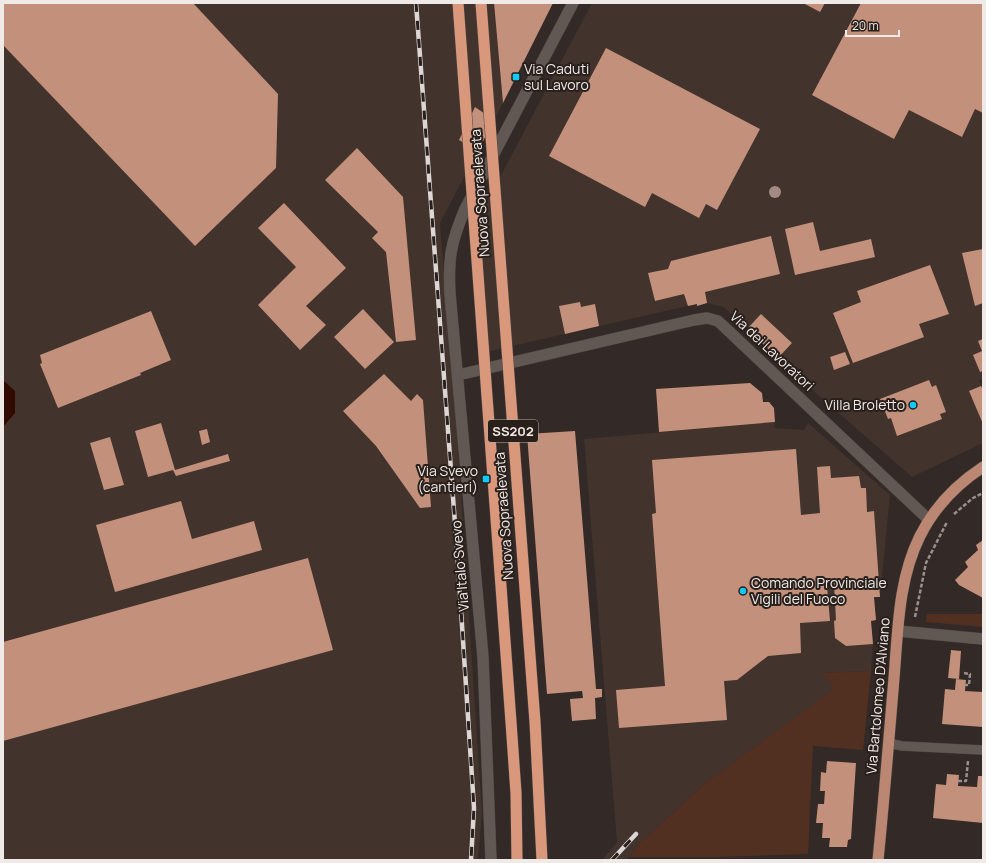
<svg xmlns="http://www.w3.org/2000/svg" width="986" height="863" viewBox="0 0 986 863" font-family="Manrope,sans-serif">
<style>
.built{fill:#42332c}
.green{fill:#523021}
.water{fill:#320b00}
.building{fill:#c3907b}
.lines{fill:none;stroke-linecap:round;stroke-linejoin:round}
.service-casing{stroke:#4d4643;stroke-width:10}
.minor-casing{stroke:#4d4643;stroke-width:12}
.secondary-casing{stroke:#4d4643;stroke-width:12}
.primary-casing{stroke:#4d4643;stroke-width:12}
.path{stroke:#99918e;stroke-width:2.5;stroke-dasharray:4 2;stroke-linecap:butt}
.service{stroke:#625853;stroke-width:9}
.minor{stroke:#625853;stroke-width:11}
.secondary{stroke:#625853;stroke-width:11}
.primary{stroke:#bb8772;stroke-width:11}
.rail-casing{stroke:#dcd6d4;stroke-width:4.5}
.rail{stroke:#29201c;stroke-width:3;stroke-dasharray:9;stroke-linecap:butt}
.trunk-bridge-casing{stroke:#4d4643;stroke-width:12;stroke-linecap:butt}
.trunk-bridge{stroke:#d9977c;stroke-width:11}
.tree{fill:#a28b83}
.poi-dot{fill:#11cafb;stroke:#29201c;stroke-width:1.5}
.labels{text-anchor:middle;stroke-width:4;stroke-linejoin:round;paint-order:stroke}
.shield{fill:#29201c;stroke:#b4adaa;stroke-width:1}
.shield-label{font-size:13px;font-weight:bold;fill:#efe9e7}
.poi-label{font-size:14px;fill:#efe9e7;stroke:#29201c;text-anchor:start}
.street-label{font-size:14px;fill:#efe9e7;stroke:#29201c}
</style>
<rect width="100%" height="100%" fill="#332926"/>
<!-- built -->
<g class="built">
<polygon points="3,3 494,3 503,103 440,223 458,449 482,813 478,860 3,860"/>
<polygon points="592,3 983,3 983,379 979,380 983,390 983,443 912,477 818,395 724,307 707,303 697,306 696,304 482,353 474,248 480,221 488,200"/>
<polygon points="775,422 774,428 804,430 808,423 890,495 880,597 874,598 876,620 871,621 873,644 871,671 823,673 835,689 704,784 639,844 627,860 602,860 617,842 584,439"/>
</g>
<!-- green -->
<g class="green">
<polygon points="927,614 983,614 983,627 926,622"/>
<polygon points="871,671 863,750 813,746 808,854 717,857 629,857 639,844 704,784 834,689 822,673"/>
</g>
<!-- water -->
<polygon class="water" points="3,380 15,391 15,413 3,427"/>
<!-- building -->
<g class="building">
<polygon points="3,3 193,3 278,94 276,168 195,246 3,45"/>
<polygon points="494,3 553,3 503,103"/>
<polygon points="803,3 825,3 820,12"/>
<polygon points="861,3 983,3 983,113 975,109 962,137 909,110 894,139 812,95"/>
<polygon points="606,48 760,129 717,210 706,204 699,218 652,193 645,207 549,156"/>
<polygon points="475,107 494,120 478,151 459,140"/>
<polygon points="357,148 403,197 416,340 396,342 386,252 372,238 378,232 325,180"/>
<polygon points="284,203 346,268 306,306 326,325 300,350 258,305 296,267 258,228"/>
<polygon points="813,222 820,251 871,239 875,257 795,275 785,229"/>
<polygon points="771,236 780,274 705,292 707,303 697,306 697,304 688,306 684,294 655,301 648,273 668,269 671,261"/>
<polygon points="983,249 983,303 975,306 962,253"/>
<polygon points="930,265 949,314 919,324 924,337 853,363 833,313 861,302 857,291"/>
<polygon points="580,302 581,307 595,304 599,326 565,334 559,306"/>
<polygon points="363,309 394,342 365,369 334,337"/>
<polygon points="151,311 171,360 140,373 141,375 58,408 40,364 42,363 40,355"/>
<polygon points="761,314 792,343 778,358 747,329"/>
<polygon points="983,339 983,371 980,372 973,355 982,351 978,341"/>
<polygon points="845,352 850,364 834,370 830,357"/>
<polygon points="384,374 411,401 417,394 423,400 431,507 420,508 376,446 343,411"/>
<polygon points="929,380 932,387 936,385 946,412 940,414 942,419 897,436 891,418 888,419 880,399"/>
<polygon points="750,383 762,393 763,402 769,402 774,408 775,422 659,432 656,389"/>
<polygon points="981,386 983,390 983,424 969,391"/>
<polygon points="161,423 175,470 228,454 230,461 176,476 173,470 148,477 135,431"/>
<polygon points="207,429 210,442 202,445 199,431"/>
<polygon points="575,431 596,689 602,689 602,697 595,698 596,719 572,721 570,699 583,698 582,691 547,694 527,434"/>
<polygon points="110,437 124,485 104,490 90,443"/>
<polygon points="796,449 801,515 820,513 817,467 830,466 831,478 859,476 861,488 866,488 867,512 874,511 880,597 874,597 876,620 871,621 873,644 846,646 835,638 834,621 836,620 834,584 827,586 830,621 800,623 801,653 768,656 737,680 724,681 727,720 619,728 616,690 665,686 652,514 656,513 652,460"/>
<polygon points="181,501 192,539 254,521 262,550 115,592 96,525"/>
<polygon points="983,540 983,598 959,585 955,580 968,567 965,562 978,550 976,545"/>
<polygon points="308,558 333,650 3,741 3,642"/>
<polygon points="951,650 961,651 959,679 948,678"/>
<polygon points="956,679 966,680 965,691 983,692 983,727 942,724 945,689 955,690"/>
<polygon points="827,761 856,763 851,839 848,840 847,847 829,847 830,838 822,838 823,823 816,823 818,804 824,804 825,791 820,791 821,772 826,773"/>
<polygon points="947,774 959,775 958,786 977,787 978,776 983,776 983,823 933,818 936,784 946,785"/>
</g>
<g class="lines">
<defs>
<polyline id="service" points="888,743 902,746 983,750"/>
<g id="minor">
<polyline points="458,375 694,320 707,318 718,321 929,520"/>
<polyline points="898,631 983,639"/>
</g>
<path id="secondary" d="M491 860 483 657 450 294C448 258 451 242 465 209L573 3"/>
<path id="primary" d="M878 860C884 800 889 739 894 678 898 631 898 580 920 536 934 508 957 484 983 467"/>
</defs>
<!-- service casing -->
<use href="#service" class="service-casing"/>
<!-- minor casing -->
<use href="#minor" class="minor-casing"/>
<!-- secondary casing -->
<use href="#secondary" class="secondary-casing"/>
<!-- primary casing -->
<use href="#primary" class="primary-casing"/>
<!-- path -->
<g class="path">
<polyline points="954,514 973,498 983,493"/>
<polyline points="915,617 926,563 947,522"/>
<polyline points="964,673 970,674 969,685 965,685"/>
<polyline points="958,781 966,781 968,761"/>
</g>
<!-- service -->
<use href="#service" class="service"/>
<!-- minor -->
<use href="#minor" class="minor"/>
<!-- secondary -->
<use href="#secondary" class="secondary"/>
<!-- primary -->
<use href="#primary" class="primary"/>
<defs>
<g id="rail">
<polyline points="416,3 458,564 474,808 471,860"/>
<polyline points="612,860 636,834"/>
</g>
</defs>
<!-- rail casing -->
<use href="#rail" class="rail-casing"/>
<!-- rail -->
<use href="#rail" class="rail"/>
<defs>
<g id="trunk-bridge">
<polyline points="458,3 511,722 516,793 517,860"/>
<polyline points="481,3 535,722 542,860"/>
</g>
</defs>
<!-- trunk-bridge casing -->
<use href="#trunk-bridge" class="trunk-bridge-casing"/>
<!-- trunk-bridge -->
<use href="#trunk-bridge" class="trunk-bridge"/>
</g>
<!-- trees -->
<circle class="tree" cx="775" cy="192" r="6"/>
<!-- markers -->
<g class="poi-dot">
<rect x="512" y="73" width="8" height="8" rx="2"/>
<circle cx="913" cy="405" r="4"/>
<rect x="482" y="475" width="8" height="8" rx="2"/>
<circle cx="743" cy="591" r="4"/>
</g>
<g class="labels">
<!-- shield labels -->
<rect class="shield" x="488" y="420" width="50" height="22" rx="3"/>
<g class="shield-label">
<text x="513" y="436">SS202</text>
</g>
<!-- poi labels -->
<g class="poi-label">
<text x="524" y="74">Via Caduti<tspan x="524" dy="16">sul Lavoro</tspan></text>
<text x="905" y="410" text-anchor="end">Villa Broletto</text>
<text x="478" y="476" text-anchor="end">Via Svevo<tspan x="478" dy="16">(cantieri)</tspan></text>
<text x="751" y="588">Comando Provinciale<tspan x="751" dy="16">Vigili del Fuoco</tspan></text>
</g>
<!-- street labels -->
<g class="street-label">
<text transform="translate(480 193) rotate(-94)" y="5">Nuova Sopraelevata</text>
<text transform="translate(772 351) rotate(43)" y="5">Via dei Lavoratori</text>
<text transform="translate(504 516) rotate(-94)" y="5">Nuova Sopraelevata</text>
<text transform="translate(460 566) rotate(-95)" y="5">Via Italo Svevo</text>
<text transform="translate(878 696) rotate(-85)" y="5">Via Bartolomeo D'Alviano</text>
</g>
</g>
<!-- border -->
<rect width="986" height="863" fill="none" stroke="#efe9e7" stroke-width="8"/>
<!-- scale -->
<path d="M846 30v6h53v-6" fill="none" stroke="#efe9e7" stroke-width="2"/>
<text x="852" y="30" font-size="12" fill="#efe9e7" stroke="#29201c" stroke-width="3" paint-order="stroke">20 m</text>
</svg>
